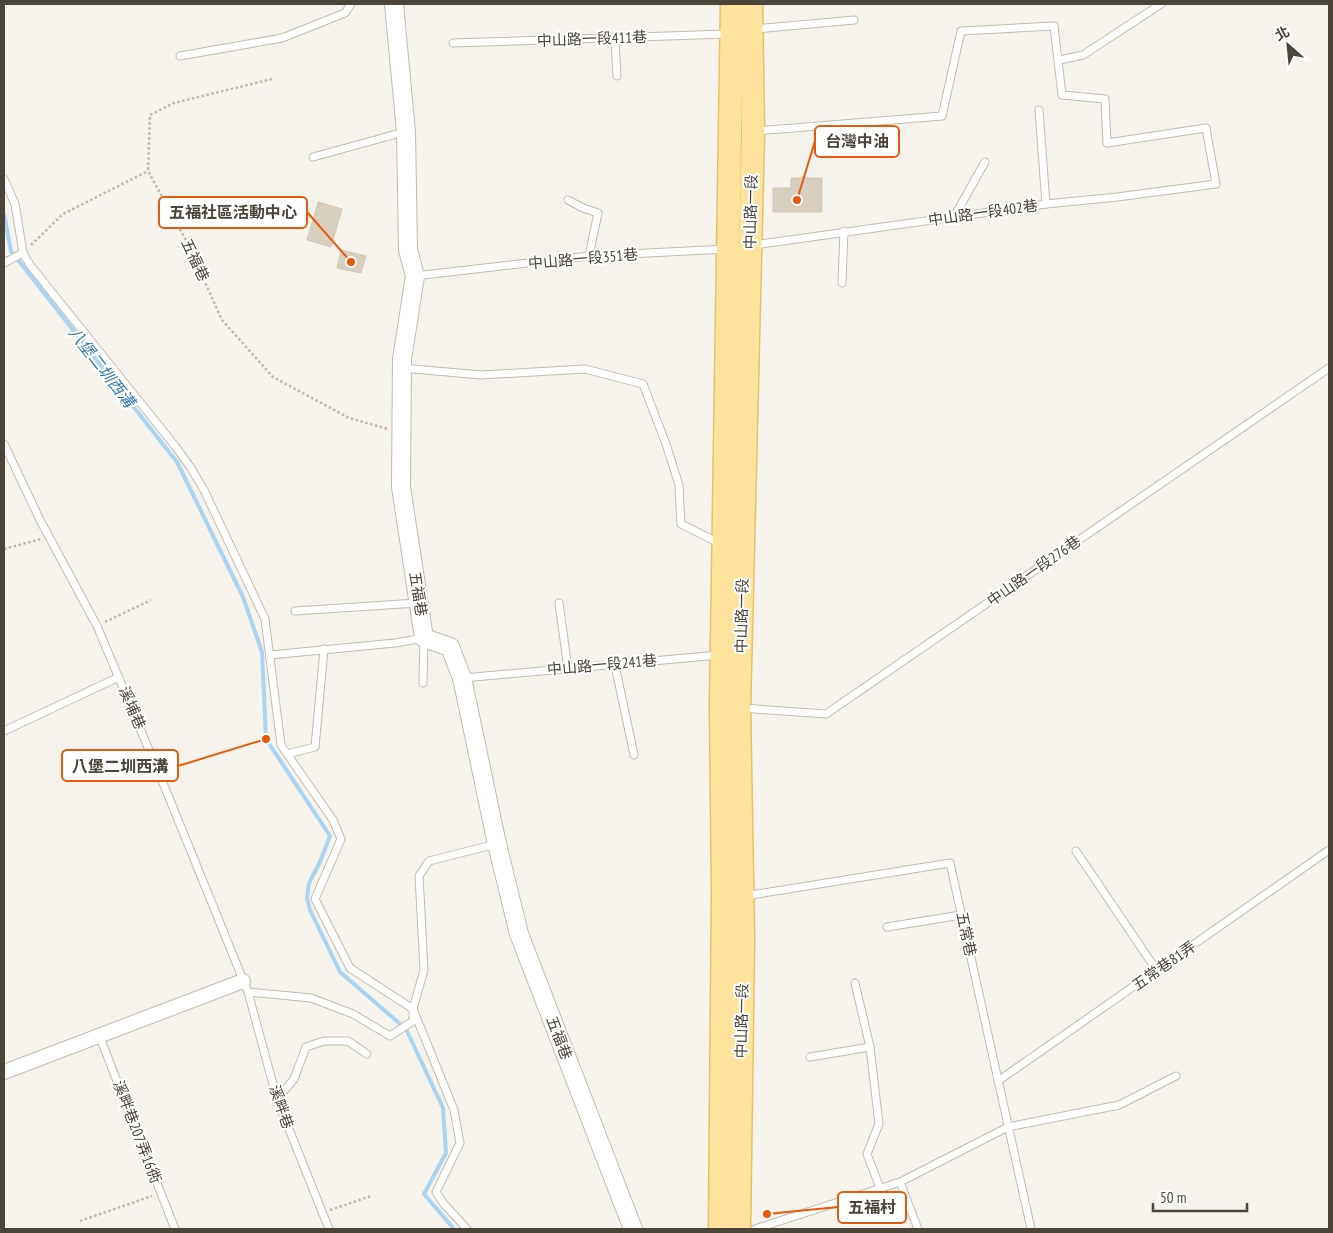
<svg xmlns="http://www.w3.org/2000/svg" width="1333" height="1233" viewBox="0 0 1333 1233" font-family="'PT Sans Narrow','Noto Sans TC',sans-serif">
<style>
.lines{fill:none;stroke-linecap:round;stroke-linejoin:round}
.stream{stroke:#a9d4f2;stroke-width:4}
.building{fill:#d8cfc1;stroke:#d3c7b4}
.service-casing{stroke:#c2bbae;stroke-width:9}
.minor-casing{stroke:#c2bbae;stroke-width:16}
.tertiary-casing{stroke:#c2bbae;stroke-width:20}
.primary-casing{stroke:#e6c16a;stroke-width:25}
.path{stroke:#c4b79f;stroke-width:2.5;stroke-dasharray:2.5 2.5;stroke-linecap:butt}
.service{stroke:#fff;stroke-width:7}
.minor{stroke:#fff;stroke-width:14}
.tertiary{stroke:#fff;stroke-width:18}
.primary{stroke:#ffe39c;stroke-width:22}
.labels{text-anchor:middle;stroke-width:4;stroke-linejoin:round;paint-order:stroke}
.street-label{font-size:15px;fill:#4b4439;stroke:#fff}
.water-label{font-size:16px;font-style:italic;fill:#2e7ab2;stroke:#fff}
.leader{fill:none;stroke:#e8590c;stroke-width:2}
.callout-dot{fill:#e8590c;stroke:#fff;stroke-width:2}
.callout{fill:#fff;stroke:#e8590c;stroke-width:2}
.callout-label{font-size:16px;text-anchor:middle;font-weight:bold;fill:#4b4439}
</style>
<rect width="100%" height="100%" fill="#f6f3ec"/>
<g class="lines">
<!-- stream -->
<polyline class="stream" points="4,214 11,251 177,462 243,597 262,652 266,739 330,836 320,862 309,883 307,898 310,910 340,972 406,1029 443,1108 446,1153 424,1194 454,1229"/>
</g>
<!-- building -->
<g class="building">
<polygon points="791,178 822,178 822,212 773,212 773,188 791,188"/>
<polygon points="318,202 342,209 331,247 307,240"/>
<polygon points="341,250 366,256 361,273 337,268"/>
</g>
<g class="lines">
<defs>
<g id="service">
<polyline points="755,29 854,20"/>
<polyline points="615,38 617,76"/>
<polyline points="453,43 727,34"/>
<polyline points="180,56 282,38 345,13 351,4"/>
<polyline points="1060,60 1083,55 1161,4"/>
<polyline points="1039,110 1046,204"/>
<polyline points="313,157 404,132"/>
<polyline points="4,179 15,204 23,253 30,265 175,446 191,468 204,490 265,619 281,745 333,820 341,839 315,899 350,968 413,1009 454,1110 460,1143 436,1192 444,1204 467,1229"/>
<polyline points="568,200 583,208 598,213 589,256"/>
<polyline points="954,217 985,162"/>
<polyline points="754,245 1046,204 1117,197 1216,184 1206,128 1107,143 1105,99 1062,95 1054,26 961,31 942,116 756,131"/>
<polyline points="4,263 23,253"/>
<polyline points="415,276 589,256 726,249"/>
<polyline points="842,283 844,231"/>
<polyline points="402,368 481,375 585,369 643,384 666,444 679,485 681,524 721,544"/>
<polyline points="4,444 40,520 97,626 170,800 248,992 277,1099 329,1229"/>
<polyline points="559,603 568,669"/>
<polyline points="295,611 417,603"/>
<polyline points="270,655 395,643 424,638 423,683"/>
<polyline points="615,665 634,755"/>
<polyline points="463,678 719,655"/>
<polyline points="741,708 826,714 1329,368"/>
<polyline points="4,731 119,677"/>
<polyline points="287,754 315,747 324,649"/>
<polyline points="1076,851 1157,971"/>
<polyline points="745,896 950,863 1031,1229"/>
<polyline points="887,927 961,915"/>
<polyline points="855,983 870,1047 879,1124 867,1154 880,1188"/>
<polyline points="248,992 311,998 353,1014 390,1036 413,1021 413,1009 424,970 419,876 429,861 496,844"/>
<polyline points="99,1035 175,1229"/>
<polyline points="810,1057 870,1047"/>
<polyline points="998,1081 1329,850"/>
<polyline points="277,1099 294,1079 306,1047 324,1041 348,1041 367,1054"/>
<polyline points="900,1182 918,1229"/>
<polyline points="755,1229 900,1182 1008,1127 1119,1105 1176,1076"/>
</g>
<polyline id="minor" points="4,1072 243,981"/>
<polyline id="tertiary" points="394,4 406,132 408,250 415,276 402,359 401,487 424,638 450,647 462,678 497,844 519,934 633,1229"/>
<g id="primary">
<polyline points="720,1229 723,893 721,706 732,4"/>
<polyline points="739,1229 743,939 739,708 753,132 751,4"/>
</g>
</defs>
<!-- service casing -->
<use href="#service" class="service-casing"/>
<!-- minor casing -->
<use href="#minor" class="minor-casing"/>
<!-- tertiary casing -->
<use href="#tertiary" class="tertiary-casing"/>
<!-- primary casing -->
<use href="#primary" class="primary-casing"/>
<!-- path -->
<g class="path">
<polyline points="272,79 174,103 150,115 148,171 187,242 222,320 273,377 349,418 388,429"/>
<polyline points="31,245 63,214 148,171"/>
<polyline points="4,549 41,539"/>
<polyline points="105,622 151,600"/>
<polyline points="330,1210 371,1196"/>
<polyline points="80,1221 152,1196"/>
</g>
<!-- service -->
<use href="#service" class="service"/>
<!-- minor -->
<use href="#minor" class="minor"/>
<!-- tertiary -->
<use href="#tertiary" class="tertiary"/>
<!-- primary -->
<use href="#primary" class="primary"/>
</g>
<g class="labels">
<!-- street labels -->
<g class="street-label">
<text transform="translate(592 39) rotate(-2)" y="5">中山路一段411巷</text>
<text transform="translate(751 212) rotate(-89)" y="5">中山路一段</text>
<text transform="translate(983 213) rotate(-8)" y="5">中山路一段402巷</text>
<text transform="translate(583 259) rotate(-5)" y="5">中山路一段351巷</text>
<text transform="translate(195 260) rotate(65)" y="5">五福巷</text>
<text transform="translate(1034 571) rotate(-35)" y="5">中山路一段276巷</text>
<text transform="translate(418 594) rotate(81)" y="5">五福巷</text>
<text transform="translate(742 616) rotate(-89)" y="5">中山路一段</text>
<text transform="translate(602 665) rotate(-5)" y="5">中山路一段241巷</text>
<text transform="translate(132 708) rotate(67)" y="5">溪埔巷</text>
<text transform="translate(966 934) rotate(78)" y="5">五常巷</text>
<text transform="translate(1164 966) rotate(-35)" y="5">五常巷81弄</text>
<text transform="translate(742 1021) rotate(-89)" y="5">中山路一段</text>
<text transform="translate(559 1038) rotate(69)" y="5">五福巷</text>
<text transform="translate(281 1107) rotate(71)" y="5">溪畔巷</text>
<text transform="translate(137 1132) rotate(69)" y="5">溪畔巷207弄16衖</text>
</g>
<!-- water labels -->
<g class="water-label">
<text transform="translate(102 367) rotate(52)" y="6">八堡二圳西溝</text>
</g>
</g>
<!-- callouts -->
<path class="leader" d="M797 200L815 141M351 262L307 212M266 739L178 766M767 1214L838 1207"/>
<g class="callout-dot">
<circle cx="797" cy="200" r="5"/>
<circle cx="351" cy="262" r="5"/>
<circle cx="266" cy="739" r="5"/>
<circle cx="767" cy="1214" r="5"/>
</g>
<g class="callout">
<rect x="815" y="126" width="84" height="31" rx="5"/>
<rect x="159" y="197" width="148" height="31" rx="5"/>
<rect x="62" y="750" width="116" height="31" rx="5"/>
<rect x="838" y="1192" width="68" height="31" rx="5"/>
</g>
<g class="callout-label">
<text x="857" y="147">台灣中油</text>
<text x="233" y="218">五福社區活動中心</text>
<text x="120" y="772">八堡二圳西溝</text>
<text x="872" y="1213">五福村</text>
</g>
<!-- border -->
<rect width="1333" height="1233" fill="none" stroke="#4b4439" stroke-width="10"/>
<!-- north arrow -->
<g transform="translate(1288 45) rotate(333)" stroke="#ffffff" stroke-width="4" paint-order="stroke">
<path d="M0-4L9 19L0 12L-9 19Z" fill="#4b4439"/>
<text y="-8" font-size="14" font-weight="bold" text-anchor="middle" fill="#4b4439">北</text>
</g>
<!-- scale -->
<path d="M1153 1203v8h94v-8" fill="none" stroke="#4b4439" stroke-width="2.5"/>
<text x="1160" y="1203" font-size="15" fill="#4b4439" stroke="#ffffff" stroke-width="4" paint-order="stroke">50 m</text>
</svg>
